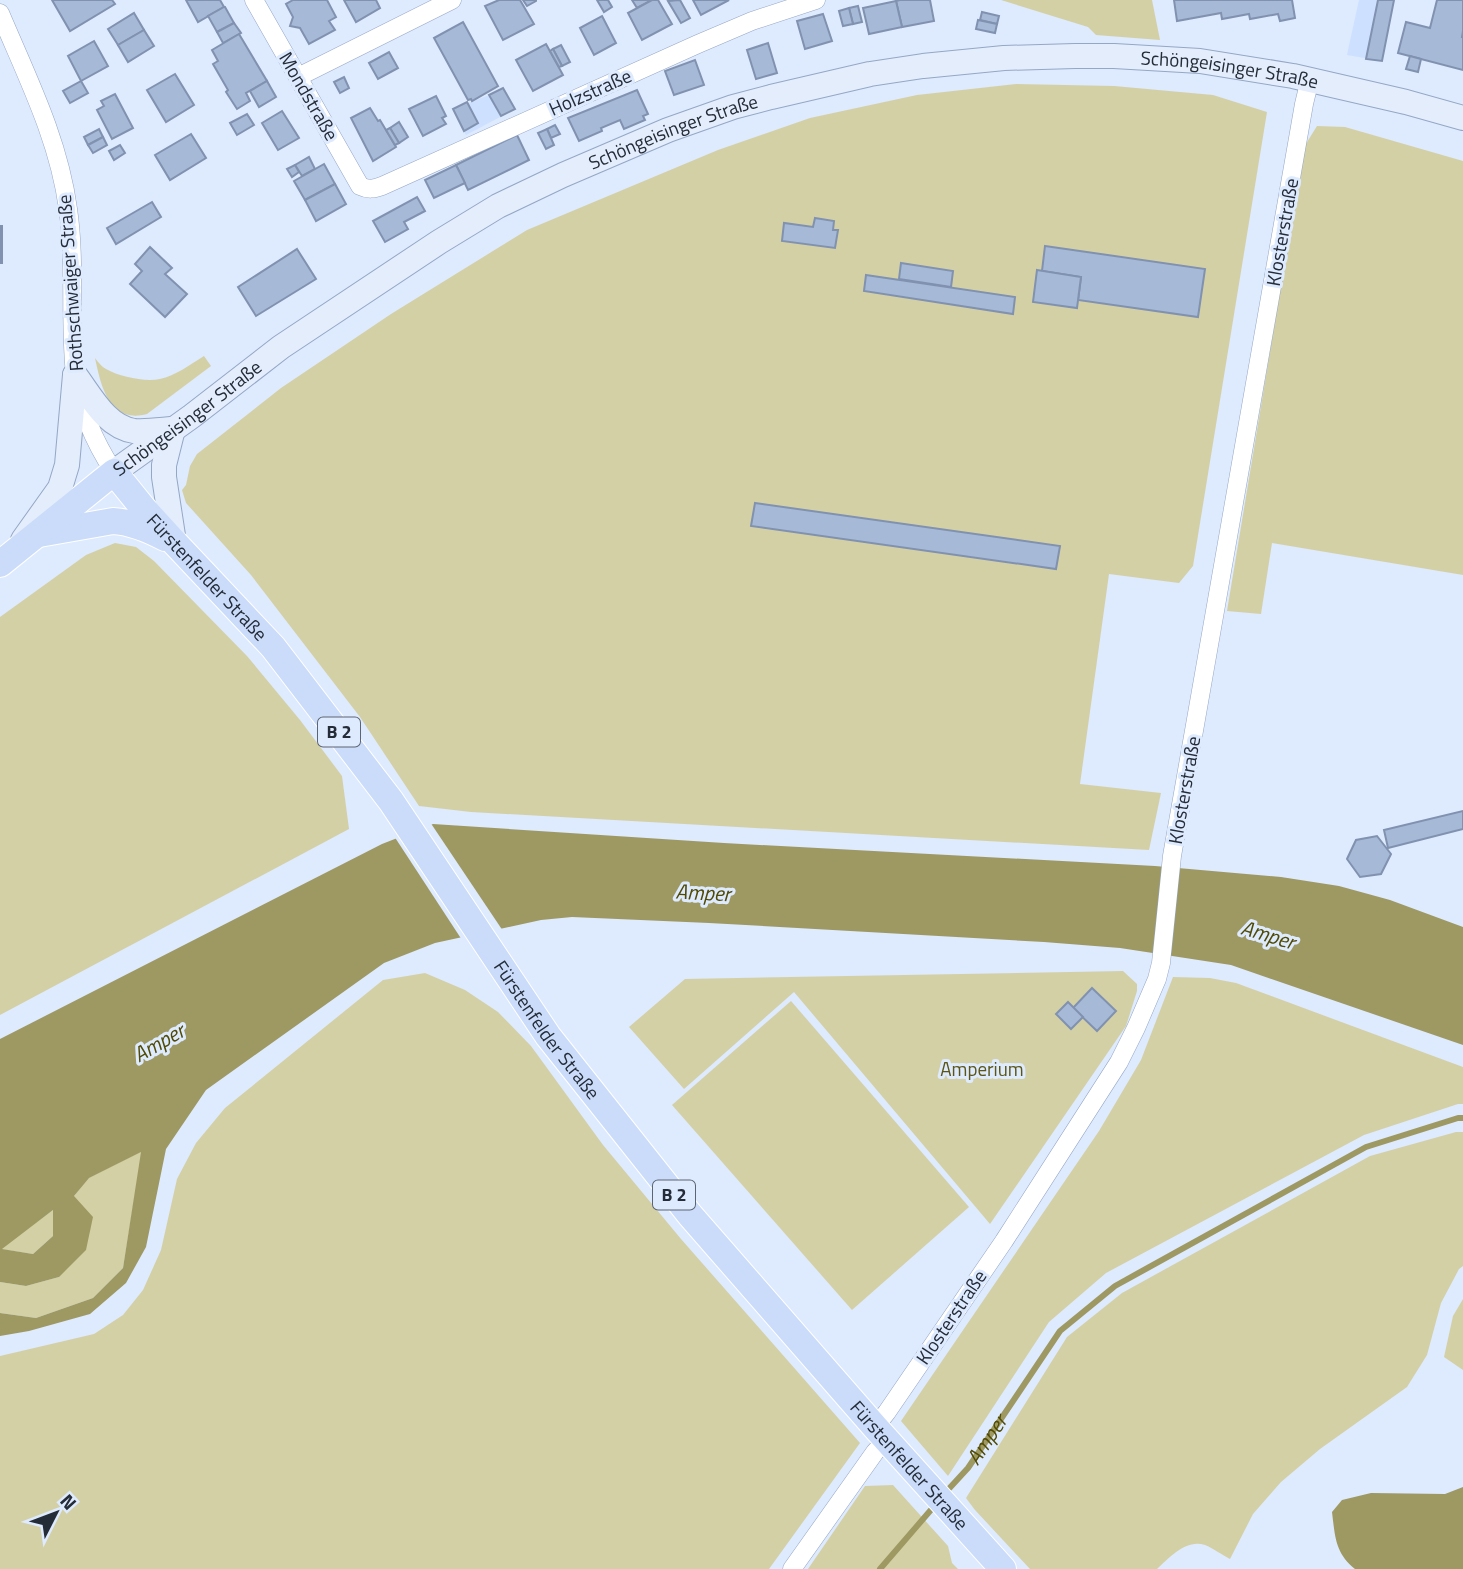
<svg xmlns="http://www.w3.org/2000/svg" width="1463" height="1569" viewBox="0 0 1463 1569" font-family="'Titillium Web',sans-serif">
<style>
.built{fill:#cde0ff}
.green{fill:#d4d0a5}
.water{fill:#9e9962;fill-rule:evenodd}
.pier{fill:#deeafe}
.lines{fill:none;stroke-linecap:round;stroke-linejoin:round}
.stream{stroke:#9e9962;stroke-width:6}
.building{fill:#a6b9d7;stroke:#8092b0;stroke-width:2}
.street-casing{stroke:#94a7c5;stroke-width:19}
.secondary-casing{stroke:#94a7c5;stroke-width:26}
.primary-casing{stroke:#fff;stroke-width:28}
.street{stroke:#fff;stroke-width:18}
.secondary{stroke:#e4edfc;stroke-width:24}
.primary{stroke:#cadcfa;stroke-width:26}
.labels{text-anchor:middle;stroke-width:6;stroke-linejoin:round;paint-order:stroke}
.shield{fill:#deeafe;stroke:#5c6573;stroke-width:2}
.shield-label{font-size:18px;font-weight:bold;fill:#242c38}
.street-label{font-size:19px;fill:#242c38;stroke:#deeafe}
.park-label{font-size:19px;fill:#5c5514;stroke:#deeafe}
.water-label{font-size:21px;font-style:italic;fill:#504a03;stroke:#deeafe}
</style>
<rect width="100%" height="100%" fill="#deeafe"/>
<!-- built -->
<g class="built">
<polygon points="1359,0 1394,0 1382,61 1347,55"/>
<polygon points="503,88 515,109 466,135 453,109 466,103 469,103 489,95"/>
</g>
<!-- green -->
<g class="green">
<polygon points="1001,0 1152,0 1160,40 1096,35 1088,27"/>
<polygon points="1016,84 1114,86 1213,95 1267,112 1193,566 1179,583 1109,574 1080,784 1161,793 1149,850 471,812 419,806 360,717 251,575 186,503 182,490 186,485 190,466 197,454 281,388 391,314 527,230 718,150 810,118 917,95"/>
<polygon points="1317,126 1345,127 1463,161 1463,575 1272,543 1261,614 1227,611 1304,147"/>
<path d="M204 356 211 366 147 414C109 424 101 386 95 358 98 362 102 367 106 369 120 377 145 382 160 379 175 376 191 364 204 356Z"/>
<polygon points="115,543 136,547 154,561 247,656 300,720 342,776 349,829 0,1015 0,617 86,555"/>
<polygon points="1123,971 1137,984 1137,991 1126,1026 990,1224 794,992 684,1089 629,1027 685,979"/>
<polygon points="425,973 465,990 498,1012 531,1046 603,1145 681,1239 860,1443 769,1569 0,1569 0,1356 94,1334 123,1315 143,1290 161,1250 177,1179 196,1143 225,1108 383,980"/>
<polygon points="1173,977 1210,978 1236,983 1463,1067 1463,1104 1458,1104 1364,1135 1106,1273 1049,1322 948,1476 901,1421 1099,1131 1141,1060"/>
<polygon points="791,1001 969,1207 852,1310 672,1105"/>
<path d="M1456 1132H1463V1266L1459 1269 1441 1303 1427 1355 1407 1387 1320 1449 1281 1482 1253 1514 1230 1559C1222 1555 1213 1548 1205 1545 1186 1539 1170 1557 1157 1569H1030L975 1510 966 1498 1067 1337 1122 1293 1370 1156Z"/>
<polygon points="142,1151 123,1268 93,1298 36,1318 0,1313 0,1282 26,1286 59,1277 74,1196 88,1178"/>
<polygon points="53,1210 53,1236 33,1254 0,1249"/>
<polygon points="1463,1299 1463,1370 1444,1357 1453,1316"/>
<polygon points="893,1485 948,1546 952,1563 958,1569 808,1569 865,1486"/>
</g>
<!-- water -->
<g class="water">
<path d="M433 824 724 843 1155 866 1281 877 1339 886 1390 900 1463 927V1045L1231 965 1120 948 1044 942 709 923 572 917 541 920 435 943 384 963 206 1090 166 1149 146 1247 126 1283 90 1314 29 1331 0 1336V1313L36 1318 93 1298 123 1268 141 1152 89 1178 74 1196 93 1217 86 1250 59 1277 26 1286 0 1282V1039L382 844ZM53 1210V1236L33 1254 2 1249Z"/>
<path d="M1463 1487V1569H1355C1335 1553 1335 1536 1332 1512L1342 1500 1371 1493 1445 1494Z"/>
</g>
<!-- pier -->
<polygon class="pier" points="430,822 503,931 462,940 394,836"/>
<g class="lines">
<!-- stream -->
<g class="stream">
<path id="s1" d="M945 1493 968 1468 1060 1331 1115 1286 1366 1147 1458 1118H1463"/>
<polyline points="880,1569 936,1504"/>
</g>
</g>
<!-- building -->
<g class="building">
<polygon points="52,0 112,0 115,4 70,31"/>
<polygon points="186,0 220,0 224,7 198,22"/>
<polygon points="293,0 327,0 336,17 329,21 335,30 309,44 300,28 290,26 293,17 286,4"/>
<polygon points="344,0 376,0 380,8 356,22"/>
<polygon points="499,0 520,0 534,24 503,40 485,6"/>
<polygon points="523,0 536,0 536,1 527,6"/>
<polygon points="597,0 608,0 612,7 604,12"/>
<polygon points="632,0 652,0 637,8"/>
<polygon points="652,0 658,0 672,24 642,40 628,13"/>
<polygon points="680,0 690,18 681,23 668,1"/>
<polygon points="693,0 729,0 701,15"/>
<polygon points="900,0 930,0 934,21 902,27 896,1"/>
<polygon points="1174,0 1292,0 1295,18 1280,21 1278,14 1250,19 1249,14 1222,19 1221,13 1177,21"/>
<polygon points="1378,0 1394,0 1382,61 1366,59"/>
<polygon points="1437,0 1463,0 1463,31 1462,37 1463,37 1463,70 1398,53 1406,22 1430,28"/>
<polygon points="896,1 902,27 869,34 863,8"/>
<polygon points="858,6 862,22 853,24 849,8"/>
<polygon points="224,7 225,7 234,23 217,32 208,16"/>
<polygon points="849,8 853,24 843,26 839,11"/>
<polygon points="982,12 999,16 997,24 980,20"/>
<polygon points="134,13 144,30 118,45 108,29"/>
<polygon points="823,14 832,41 805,49 797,21"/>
<polygon points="602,16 616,43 594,55 580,28"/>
<polygon points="978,20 997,24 995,33 976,29"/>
<polygon points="463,22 498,86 472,101 471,99 468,100 434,38"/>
<polygon points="234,23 241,33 223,43 217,32"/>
<polygon points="144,30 154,46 128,62 118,45"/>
<polygon points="239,34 267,81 246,93 250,101 237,109 226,92 228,90 213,64 218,61 212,50"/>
<polygon points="94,41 108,66 81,81 68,56"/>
<polygon points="768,43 777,73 756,79 747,50"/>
<polygon points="546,44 563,75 533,91 516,60"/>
<polygon points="561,45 570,62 562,66 553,49"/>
<polygon points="553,49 562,66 559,67 550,51"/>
<polygon points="389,52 398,68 378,79 369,63"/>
<polygon points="1410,56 1421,59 1418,72 1406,69"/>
<polygon points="695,60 704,85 674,95 665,71"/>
<polygon points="175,74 194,105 166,122 147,90"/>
<polygon points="344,77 349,88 340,93 334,82"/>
<polygon points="81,81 88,93 70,103 63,91"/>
<polygon points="267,81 276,97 259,107 250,91"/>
<polygon points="503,88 515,109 501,116 489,95"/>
<polygon points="637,90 648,114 643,116 645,120 624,129 620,120 601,128 602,131 579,141 568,118"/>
<polygon points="115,94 133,128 112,139 97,110 104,106 101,101"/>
<polygon points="436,96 446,116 442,118 446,124 423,136 409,109"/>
<polygon points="467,102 478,123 464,131 453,109"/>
<polygon points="370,108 378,121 380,120 396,147 373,161 351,118"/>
<polygon points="282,111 299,138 278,150 262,123"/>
<polygon points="247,114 254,125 237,135 230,123"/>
<polygon points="399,122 408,137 399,143 390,128"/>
<polygon points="555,125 560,134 551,138 547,129"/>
<polygon points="390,128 399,143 395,145 386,130"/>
<polygon points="99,129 103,137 88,145 84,137"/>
<polygon points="547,129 554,145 546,149 538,133"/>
<polygon points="191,134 206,158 170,180 155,155"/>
<polygon points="517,135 529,160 468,190 456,165"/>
<polygon points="103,137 107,145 93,153 88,145"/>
<polygon points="120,145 125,153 114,160 109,151"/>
<polygon points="309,157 315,169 302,176 295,165"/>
<polygon points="324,164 335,184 305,200 294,181"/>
<polygon points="295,165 299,172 292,177 287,169"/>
<polygon points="456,165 465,183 434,198 425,180"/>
<polygon points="335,184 346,204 316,221 305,200"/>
<polygon points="417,197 425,211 404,222 408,229 385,242 373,221"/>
<polygon points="152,202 161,217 116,244 107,228"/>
<polygon points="815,218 834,221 833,230 838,230 835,248 782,241 784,223 813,227"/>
<rect x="0" y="226" width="2" height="37"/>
<polygon points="1045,246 1205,269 1198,317 1078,300 1081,277 1042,271"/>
<polygon points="150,247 172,268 165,274 187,294 165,317 130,284 142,271 135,264"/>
<polygon points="297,249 316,279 256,316 238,287"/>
<polygon points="901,263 953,271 951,287 899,279"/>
<polygon points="1037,270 1081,277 1077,308 1033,302"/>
<polygon points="866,275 1015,297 1013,314 864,291"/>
<polygon points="755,503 1060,546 1056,569 751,526"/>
<polygon points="1463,811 1463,829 1388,848 1384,830"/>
<polygon points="1377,836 1391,854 1381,874 1360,877 1347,859 1356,840"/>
<polygon points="1092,988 1116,1011 1097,1031 1073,1008"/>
<polygon points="1068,1002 1083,1017 1071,1029 1056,1014"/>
</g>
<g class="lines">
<defs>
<g id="street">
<path d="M254 0 360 186C368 190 374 189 382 186L698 44 752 21 816 0"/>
<path d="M0 13C27 77 59 140 68 209 76 263 69 319 75 374 80 409 95 443 114 472"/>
<polyline points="298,77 452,0"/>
<polyline points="875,1427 887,1412 1004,1241 1119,1062 1136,1028 1157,979 1161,963 1172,856 1304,104 1310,79"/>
<polyline points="792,1569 875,1452 886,1440"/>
</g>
<g id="secondary">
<path d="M75 375C91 396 106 427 134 431 146 432 160 430 172 429"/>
<polyline points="173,429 164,465 164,477 174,542"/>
<path id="s2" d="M114 472 192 416 281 347 439 242 498 206 563 175 668 130 733 107 771 97 870 74 923 66 1004 58 1075 56H1114L1200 61 1293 76 1406 102 1463 118"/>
<polyline points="23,540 60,488 67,465 75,375"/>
</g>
<g id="primary">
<path d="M39 534 113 521C132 522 148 529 165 538"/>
<path id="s3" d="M0 564 114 472 143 508 174 542 273 647 391 801 548 1036 690 1215 875 1427 1003 1569"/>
</g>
</defs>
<!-- street casing -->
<use href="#street" class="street-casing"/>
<!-- secondary casing -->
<use href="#secondary" class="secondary-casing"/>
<!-- primary casing -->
<use href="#primary" class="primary-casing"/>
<!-- street -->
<use href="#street" class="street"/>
<!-- secondary -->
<use href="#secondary" class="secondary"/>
<!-- primary -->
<use href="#primary" class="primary"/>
</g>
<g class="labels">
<!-- shield labels -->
<g class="shield">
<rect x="318" y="717.5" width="42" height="29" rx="5"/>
<rect x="653" y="1180.5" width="42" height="29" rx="5"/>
</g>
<g class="shield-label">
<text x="339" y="738">B 2</text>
<text x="674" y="1201">B 2</text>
</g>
<!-- street labels -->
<g class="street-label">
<text dy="7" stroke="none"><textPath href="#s2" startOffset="1225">Schöngeisinger Straße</textPath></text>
<text transform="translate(590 92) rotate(-24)" y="7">Holzstraße</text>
<text transform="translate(309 96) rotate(60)" y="7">Mondstraße</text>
<text dy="7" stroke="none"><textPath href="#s2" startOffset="658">Schöngeisinger Straße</textPath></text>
<text transform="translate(1282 232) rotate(-80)" y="7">Klosterstraße</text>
<text transform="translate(70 283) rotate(-94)" y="7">Rothschwaiger Straße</text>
<text dy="7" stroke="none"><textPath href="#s2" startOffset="91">Schöngeisinger Straße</textPath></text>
<text dy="7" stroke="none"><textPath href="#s3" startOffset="287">Fürstenfelder Straße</textPath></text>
<text transform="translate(1184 790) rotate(-80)" y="7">Klosterstraße</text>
<text dy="7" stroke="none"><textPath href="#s3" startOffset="854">Fürstenfelder Straße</textPath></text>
<text transform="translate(951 1317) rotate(-56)" y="7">Klosterstraße</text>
<text dy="7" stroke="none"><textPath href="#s3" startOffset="1421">Fürstenfelder Straße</textPath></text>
</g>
<!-- park labels -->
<g class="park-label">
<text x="982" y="1076">Amperium</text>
</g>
<!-- water labels -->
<g class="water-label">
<text transform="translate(703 893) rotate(3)" y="7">Amper</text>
<text transform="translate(1268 935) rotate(17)" y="7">Amper</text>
<text transform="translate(159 1043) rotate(-30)" y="7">Amper</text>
<text dy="7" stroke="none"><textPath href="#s1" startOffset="68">Amper</textPath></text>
</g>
</g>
<!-- north arrow -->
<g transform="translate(56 1513) rotate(48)" stroke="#deeafe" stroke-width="5" paint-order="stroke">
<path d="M0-5L12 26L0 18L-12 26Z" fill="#242c38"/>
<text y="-10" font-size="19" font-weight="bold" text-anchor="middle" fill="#242c38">N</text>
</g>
</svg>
